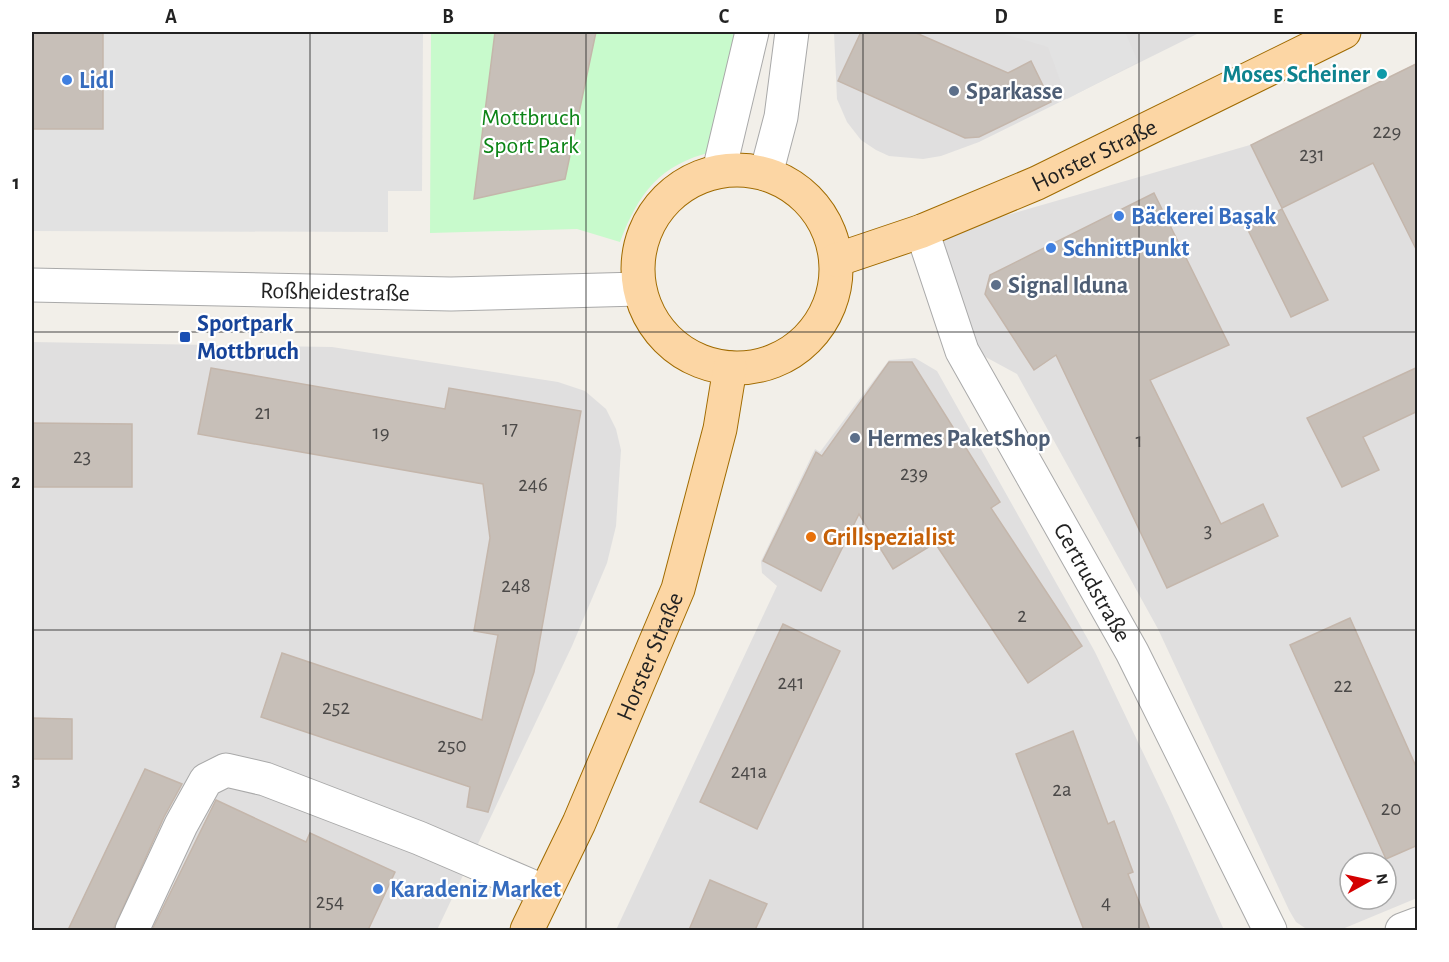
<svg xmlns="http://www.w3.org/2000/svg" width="1449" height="962" viewBox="0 0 1449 962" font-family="'Alegreya Sans',sans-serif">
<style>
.residential{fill:#e0dfdf;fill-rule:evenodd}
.park{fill:#c8facc}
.parking{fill:#e2e2e2}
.building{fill:#c7bfb8;stroke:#c4b6ab;stroke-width:1.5}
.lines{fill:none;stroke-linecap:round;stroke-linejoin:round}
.minor-casing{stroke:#a9a9a9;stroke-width:35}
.major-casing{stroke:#a06b00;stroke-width:35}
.minor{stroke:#fff;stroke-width:33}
.major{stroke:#fcd6a4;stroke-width:33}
.grid{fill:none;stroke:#222;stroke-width:1.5;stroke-opacity:0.55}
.culture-dot{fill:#0f9aa8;stroke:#fff;stroke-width:2}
.shop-dot{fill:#3f7fe0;stroke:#fff;stroke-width:2}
.service-dot{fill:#5c6f8a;stroke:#fff;stroke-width:2}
.transit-dot{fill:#1a4fb4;stroke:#fff;stroke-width:2}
.food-dot{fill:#e8710a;stroke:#fff;stroke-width:2}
.labels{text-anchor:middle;stroke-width:4.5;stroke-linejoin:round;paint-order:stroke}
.number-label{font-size:21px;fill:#4b4948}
.culture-label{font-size:24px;font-weight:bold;fill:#0d838f;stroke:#fff;text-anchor:end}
.shop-label{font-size:24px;font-weight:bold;fill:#366cbe;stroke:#fff;text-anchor:start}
.service-label{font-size:24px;font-weight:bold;fill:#4e5e75;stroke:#fff;text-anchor:start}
.park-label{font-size:24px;fill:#0c8416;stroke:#fff}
.street-label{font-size:24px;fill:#222;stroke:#fff}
.transit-label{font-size:24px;font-weight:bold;fill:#164399;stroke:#fff;text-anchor:start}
.food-label{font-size:24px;font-weight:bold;fill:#c56008;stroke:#fff;text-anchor:start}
.neatline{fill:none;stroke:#222;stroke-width:2}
.grid-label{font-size:20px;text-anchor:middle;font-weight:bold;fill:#222}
</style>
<rect width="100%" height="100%" fill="#f2efe9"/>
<!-- residential -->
<g class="residential">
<polygon points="834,32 1201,32 979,142 941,156 923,159 889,156 876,150 861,140 847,122 837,99"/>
<path d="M1417 63V898L1340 930H1308L1296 922 1289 910 1158 629 1017 374 967 347 931 237 1250 145ZM1350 863H1386V899H1350Z"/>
<polygon points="32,342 332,347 558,382 585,391 606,409 616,429 621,450 616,526 607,563 572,646 437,930 32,930"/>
<polygon points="915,358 937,371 1095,652 1169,807 1224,930 616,930 777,586 762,573 761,561 815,449 820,452 889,360"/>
</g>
<!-- park -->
<path class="park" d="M431 32H740L712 152C660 164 638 194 620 242L577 229 430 233Z"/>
<!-- parking -->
<g class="parking">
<polygon points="103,32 423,32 422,191 388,191 388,232 32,231 32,129 103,129"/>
<polygon points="997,32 1125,32 1138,62 1067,99 1048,47"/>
</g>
<!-- building -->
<g class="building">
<rect x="32" y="32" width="71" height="97"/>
<polygon points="495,32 596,32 565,179 474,199"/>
<polygon points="861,32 914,32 1008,73 1031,61 1051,102 979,137 965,138 838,81"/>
<polygon points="1418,63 1418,253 1373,163 1282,208 1251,145"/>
<polygon points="1154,193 1229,345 1150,380 1221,524 1263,504 1278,536 1167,588 1056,355 1034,370 985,294 990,275"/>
<polygon points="1282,209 1328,300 1291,317 1246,226"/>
<polygon points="889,362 912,362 1000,502 991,508 1082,646 1028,683 935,543 893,569 859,514 821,591 763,561 816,452 822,456"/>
<polygon points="1418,367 1418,411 1363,437 1379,470 1342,487 1307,418"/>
<polygon points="211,368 445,409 449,388 581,411 534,672 488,812 467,807 470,787 261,717 282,653 482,720 498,635 474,631 490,538 483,484 198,434"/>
<polygon points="32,423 132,424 132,487 32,487"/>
<polygon points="1350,618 1418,771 1418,845 1386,859 1290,645"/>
<polygon points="783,624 840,651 757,829 700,802"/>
<polygon points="32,718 72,719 72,759 32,759"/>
<polygon points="1073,731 1108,824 1114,821 1133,872 1128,874 1150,930 1084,930 1061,871 1016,754"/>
<polygon points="145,769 182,784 164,817 113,930 68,930"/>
<polygon points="216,800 306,842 310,833 395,872 368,930 152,930"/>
<polygon points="710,880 767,904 755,930 689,930"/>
</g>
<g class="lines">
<defs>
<g id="minor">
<polyline points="719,171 752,32"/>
<polyline points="766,174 781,117 792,32"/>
<path id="s1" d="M922 231 962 351 1132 652 1270 930"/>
<path id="s2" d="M32 285 451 294 639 289"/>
<polyline points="132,930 181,825 206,780 226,770 265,779 419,838 545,892"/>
<polyline points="1402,930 1418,924"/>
</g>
<g id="major">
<circle cx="737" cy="269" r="99"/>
<path id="s3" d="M836 260 922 231 1037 183 1344 32"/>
<path id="s4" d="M527 930 579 823 678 589 720 429 730 368"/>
</g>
</defs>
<!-- minor casing -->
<use href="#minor" class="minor-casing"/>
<!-- major casing -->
<use href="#major" class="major-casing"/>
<!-- minor -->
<use href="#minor" class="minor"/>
<!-- major -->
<use href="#major" class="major"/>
</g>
<!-- grid -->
<path class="grid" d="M310 32V930M586 32V930M863 32V930M1139 32V930M32 332H1418M32 630H1418"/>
<!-- markers -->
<circle class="culture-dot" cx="1382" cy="74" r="6"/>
<g class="shop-dot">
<circle cx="67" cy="80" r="6"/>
<circle cx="1119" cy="216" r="6"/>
<circle cx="1051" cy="248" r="6"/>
<circle cx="378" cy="889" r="6"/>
</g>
<g class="service-dot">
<circle cx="954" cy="91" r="6"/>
<circle cx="996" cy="285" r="6"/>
<circle cx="855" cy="438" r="6"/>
</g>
<rect class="transit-dot" x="179" y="331" width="12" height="12" rx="3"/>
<circle class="food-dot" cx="811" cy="537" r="6"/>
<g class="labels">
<!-- number labels -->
<g class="number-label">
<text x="1387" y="138">229</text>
<text x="1312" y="161">231</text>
<text x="263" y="419">21</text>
<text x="510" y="435">17</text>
<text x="381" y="439">19</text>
<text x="1139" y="447">1</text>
<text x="82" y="463">23</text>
<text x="914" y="480">239</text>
<text x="533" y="491">246</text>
<text x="1208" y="537">3</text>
<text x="516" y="592">248</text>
<text x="1022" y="622">2</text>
<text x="791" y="689">241</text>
<text x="1343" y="692">22</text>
<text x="336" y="714">252</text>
<text x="452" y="752">250</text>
<text x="749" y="778">241a</text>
<text x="1062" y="796">2a</text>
<text x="1391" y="815">20</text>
<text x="330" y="908">254</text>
<text x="1106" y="909">4</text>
</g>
<!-- culture labels -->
<g class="culture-label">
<text x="1370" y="82">Moses Scheiner</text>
</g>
<!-- shop labels -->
<g class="shop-label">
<text x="79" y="88">Lidl</text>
<text x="1131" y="224">Bäckerei Başak</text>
<text x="1063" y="256">SchnittPunkt</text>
<text x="390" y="897">Karadeniz Market</text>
</g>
<!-- service labels -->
<g class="service-label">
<text x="966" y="99">Sparkasse</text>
<text x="1008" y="293">Signal Iduna</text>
<text x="867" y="446">Hermes PaketShop</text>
</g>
<!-- park labels -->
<g class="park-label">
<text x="531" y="125">Mottbruch<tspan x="531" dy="28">Sport Park</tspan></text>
</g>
<!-- street labels -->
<g class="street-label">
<text dy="8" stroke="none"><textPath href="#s3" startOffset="279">Horster Straße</textPath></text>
<text dy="8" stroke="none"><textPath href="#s2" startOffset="303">Roßheidestraße</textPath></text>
<text dy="8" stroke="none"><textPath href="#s1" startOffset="392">Gertrudstraße</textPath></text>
<text dy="8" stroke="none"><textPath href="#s4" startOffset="300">Horster Straße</textPath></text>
</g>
<!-- transit labels -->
<g class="transit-label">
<text x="197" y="331">Sportpark<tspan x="197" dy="28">Mottbruch</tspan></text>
</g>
<!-- food labels -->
<g class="food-label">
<text x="823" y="545">Grillspezialist</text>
</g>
</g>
<!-- border -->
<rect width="1449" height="962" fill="none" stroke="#ffffff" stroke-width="66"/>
<!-- north arrow -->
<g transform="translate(1368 881) rotate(82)"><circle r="28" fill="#ffffff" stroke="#a7a7a7" stroke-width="1.5"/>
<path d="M0-4.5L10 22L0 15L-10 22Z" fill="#d40000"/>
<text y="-9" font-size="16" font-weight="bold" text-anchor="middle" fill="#222222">N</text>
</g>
<rect x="33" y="33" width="1383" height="896" class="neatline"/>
<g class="grid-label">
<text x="171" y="23">A</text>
<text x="448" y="23">B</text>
<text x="724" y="23">C</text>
<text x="1001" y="23">D</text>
<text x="1278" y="23">E</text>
<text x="16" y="189">1</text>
<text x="16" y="488">2</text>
<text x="16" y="786">3</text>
</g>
</svg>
